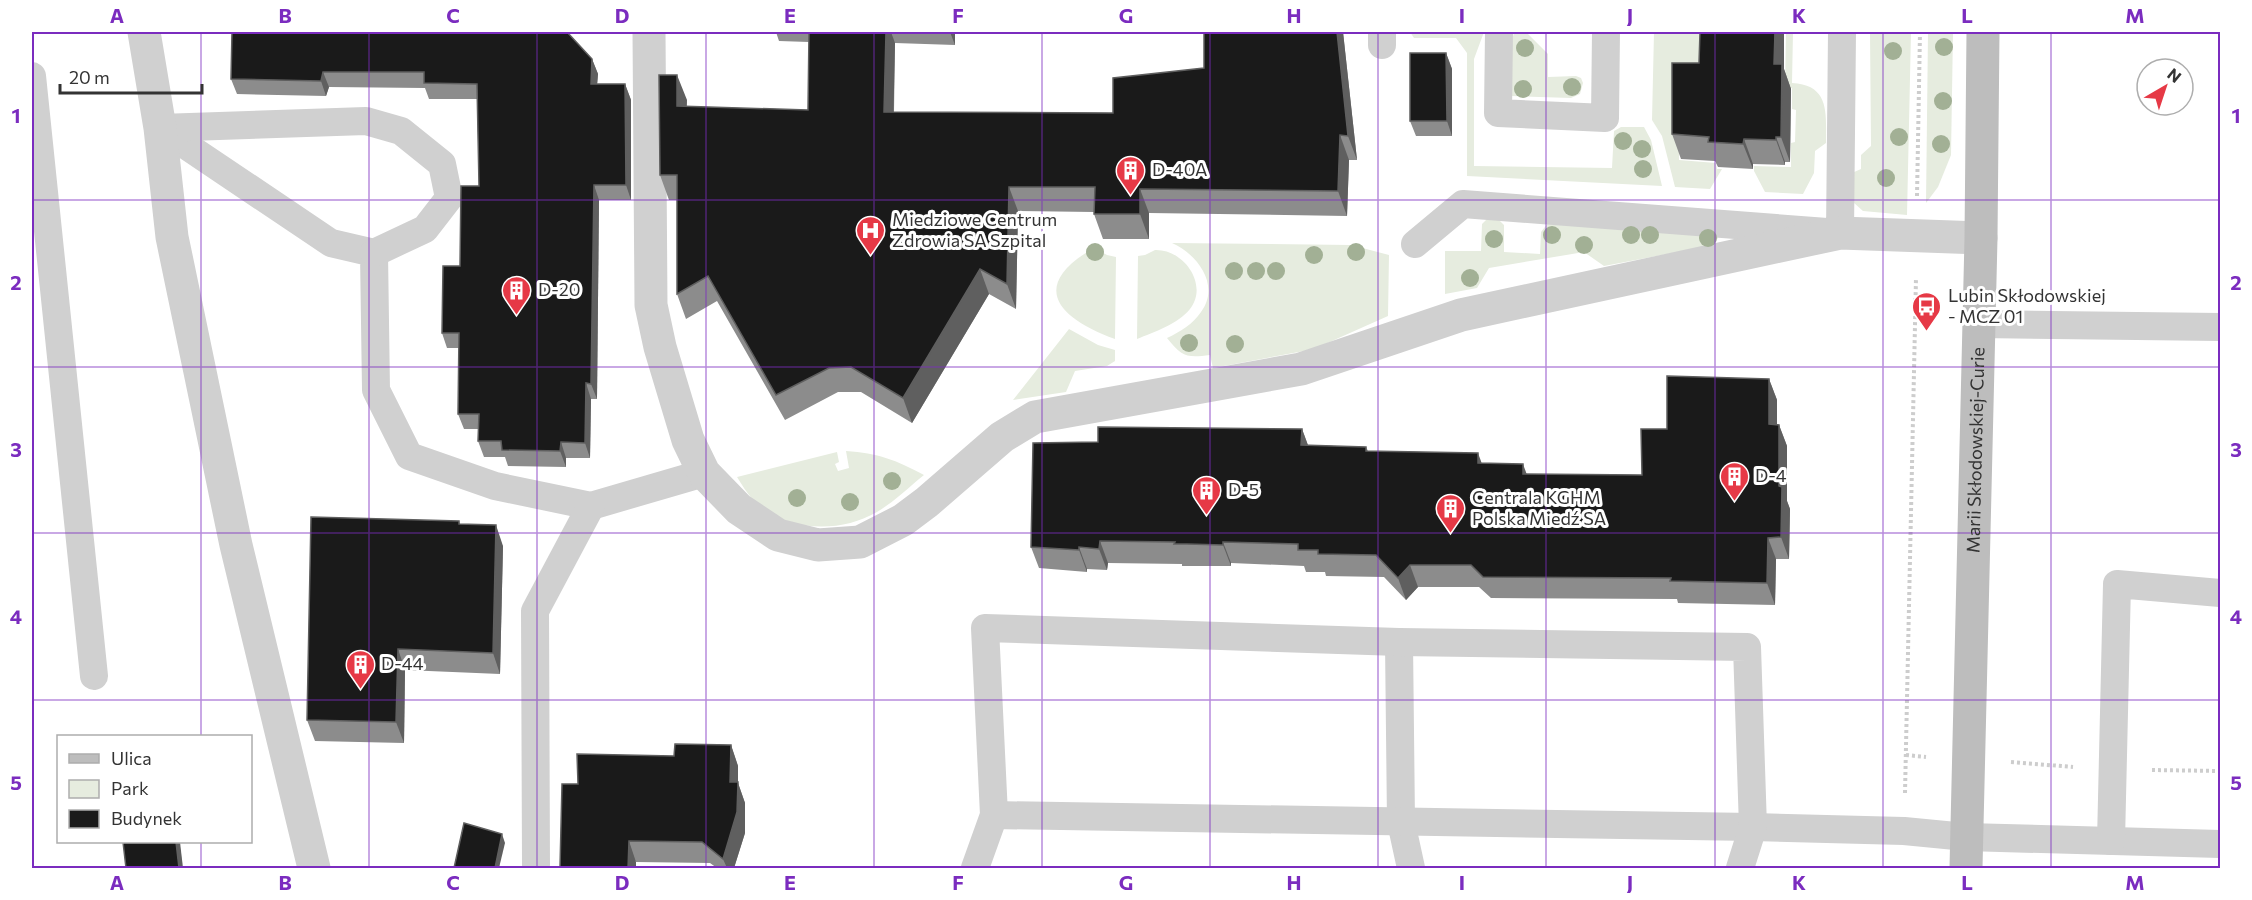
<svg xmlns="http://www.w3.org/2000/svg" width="2252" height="900" viewBox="0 0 2252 900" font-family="Commissioner,sans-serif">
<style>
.green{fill:#e6ecdf}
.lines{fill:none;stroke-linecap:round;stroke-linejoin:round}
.path{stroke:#cdcdcd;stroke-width:4;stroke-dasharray:3 3;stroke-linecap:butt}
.lane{stroke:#d0d0d0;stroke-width:28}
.street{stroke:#d0d0d0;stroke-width:33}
.secondary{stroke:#bdbdbd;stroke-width:33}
.tree{fill:#a2b095}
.wall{fill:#8c8c8c}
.shaded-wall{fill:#5f5f5f}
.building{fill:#1a1a1a;stroke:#5f5f5f;stroke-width:1.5}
.grid{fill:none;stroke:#7b2cbf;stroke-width:1.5;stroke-opacity:0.55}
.labels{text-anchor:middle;stroke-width:6;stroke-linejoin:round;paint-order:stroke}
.poi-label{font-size:18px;fill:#333;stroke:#fff;text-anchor:start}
.street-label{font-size:18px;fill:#333;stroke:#fff}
.neatline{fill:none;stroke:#7b2cbf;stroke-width:2}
.grid-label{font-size:20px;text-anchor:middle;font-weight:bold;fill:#7b2cbf}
</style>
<rect width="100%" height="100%" fill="#fff"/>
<!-- green -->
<g class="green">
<polygon points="1410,32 1484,32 1474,59 1474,166 1612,168 1614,131 1621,127 1644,127 1651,140 1662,186 1467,176 1467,53 1456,38 1414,38"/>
<polygon points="1514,32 1526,32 1548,54 1548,77 1576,76 1581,78 1583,83 1580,94 1571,98 1511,96 1508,61"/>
<polygon points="1654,32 1707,32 1706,87 1680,87 1679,160 1716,163 1717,169 1722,169 1710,189 1675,187 1662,136 1652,120"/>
<path d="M1786 32H1793L1792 83C1830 85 1826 113 1826 143L1815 151 1814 173 1803 194 1765 192 1754 171V166L1791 167V143L1795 142 1796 110 1792 109V88H1785Z"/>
<polygon points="1870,32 1911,32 1907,215 1863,211 1853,202 1852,173 1861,169 1861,155 1871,146"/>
<polygon points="1928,32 1953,32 1951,155 1938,187 1926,203"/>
<polygon points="1487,219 1498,219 1504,225 1504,252 1540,254 1541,232 1548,223 1717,235 1718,238 1714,243 1704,247 1604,266 1584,252 1489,268 1477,288 1445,294 1445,251 1481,251 1482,224"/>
<path d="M1172 243 1351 245 1389 255 1388 316 1323 345 1304 351 1213 368 1210 355C1187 358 1182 357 1167 338 1180 332 1193 324 1201 312 1221 285 1197 254 1172 243Z"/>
<path d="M1094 248 1107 255 1116 257 1115 339C1059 319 1027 286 1094 248Z"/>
<path d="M1155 250C1184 249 1209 285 1190 309 1178 324 1154 332 1137 339L1138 256 1145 255Z"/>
<polygon points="1069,329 1098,345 1115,350 1115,361 1107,366 1075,371 1066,392 1013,400"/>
<path d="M846 451C878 453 896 460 924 475 909 487 894 502 877 512 839 534 785 532 753 500 747 493 742 485 737 477L837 452 839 462 835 464 838 471 849 468Z"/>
</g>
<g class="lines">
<!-- path -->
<g class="path">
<polyline points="1917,196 1920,32"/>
<polyline points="1906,755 1926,757"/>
<polyline points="2011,762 2073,767"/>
<polyline points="2152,770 2220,771"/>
<polyline points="1905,793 1916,278"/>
</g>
<!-- lane -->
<g class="lane">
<polyline points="1499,32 1498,113 1605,118 1606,32"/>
<polyline points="1382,45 1382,32"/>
<polyline points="32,76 94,676"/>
<polyline points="160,128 331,243 374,253 376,390 409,456 495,486 591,506 704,473"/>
<polyline points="160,128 366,121 401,131 442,164 449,198 425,229 374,253"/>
<polyline points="1415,244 1463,204 1840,233 1842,32"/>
<polyline points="1979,324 2220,327"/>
<polyline points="1399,642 1401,822 1411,868"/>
<polyline points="994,815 1753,827 1904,831 1966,837 2220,844"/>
<polyline points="2111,841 2117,584 2220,593"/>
<polyline points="536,865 535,611 591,506"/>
<polyline points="975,868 994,815 985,628 1399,642 1747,647 1753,827 1740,868"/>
</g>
<!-- street -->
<g class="street">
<polyline points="144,32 160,128 172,237 236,545 314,868"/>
<polyline points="649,32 651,305 660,347 688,440 704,473 739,509 778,535 818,545 860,542 903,520 927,502 1002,437 1035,417 1301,369 1461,315 1840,233 1981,238"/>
</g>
<!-- secondary -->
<path class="secondary" id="s1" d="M1966 868 1981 238 1983 32"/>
</g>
<!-- trees -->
<g class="tree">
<circle cx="1944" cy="47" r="9"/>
<circle cx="1525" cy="48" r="9"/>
<circle cx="1893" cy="51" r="9"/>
<circle cx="1572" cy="87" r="9"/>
<circle cx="1523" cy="89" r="9"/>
<circle cx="1943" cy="101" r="9"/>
<circle cx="1899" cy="137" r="9"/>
<circle cx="1623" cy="141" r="9"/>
<circle cx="1941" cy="144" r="9"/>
<circle cx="1642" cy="149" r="9"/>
<circle cx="1643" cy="169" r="9"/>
<circle cx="1886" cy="178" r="9"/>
<circle cx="1552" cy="235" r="9"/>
<circle cx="1631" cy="235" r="9"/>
<circle cx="1650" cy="235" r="9"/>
<circle cx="1708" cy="238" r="9"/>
<circle cx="1494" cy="239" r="9"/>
<circle cx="1584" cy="245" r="9"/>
<circle cx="1095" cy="252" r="9"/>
<circle cx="1356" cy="252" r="9"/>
<circle cx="1314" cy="255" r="9"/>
<circle cx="1234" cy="271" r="9"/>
<circle cx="1256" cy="271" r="9"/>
<circle cx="1276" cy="271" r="9"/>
<circle cx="1470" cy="278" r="9"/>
<circle cx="1189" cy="343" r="9"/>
<circle cx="1235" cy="344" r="9"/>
<circle cx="892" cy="481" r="9"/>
<circle cx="797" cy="498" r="9"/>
<circle cx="850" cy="502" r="9"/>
</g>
<!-- wall -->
<g class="wall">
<polygon points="232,32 592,59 598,74 597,84 625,84 631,100 631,200 599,200 597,399 591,399 590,458 566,458 566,467 508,466 505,457 484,457 478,441 479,429 464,429 458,414 459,348 447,348 442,333 460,266 479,186 477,99 429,99 425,88 329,87 326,96 237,94 231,79"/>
<polygon points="776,32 955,32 955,45 895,43 894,112 1113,113 1204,68 1343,32 1357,160 1349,160 1347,216 1149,213 1149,239 1103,239 1094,214 1094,212 1018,211 1016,309 989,294 912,423 861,392 838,392 785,420 717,301 686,319 677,294 677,200 669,200 660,175 687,100 686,107 808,110 809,42 779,41"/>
<polygon points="1446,53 1452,69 1452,136 1416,136 1410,121"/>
<polygon points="1699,63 1784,69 1791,89 1790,162 1785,162 1785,165 1753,164 1753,169 1718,167 1715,161 1681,159 1672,134"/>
<polygon points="1769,379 1777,400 1777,424 1779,425 1787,446 1787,501 1790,509 1789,559 1776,559 1775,605 1678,603 1677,599 1491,598 1479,587 1418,587 1406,600 1384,577 1326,576 1325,572 1306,572 1304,566 1231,563 1231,566 1182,566 1182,564 1108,563 1107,570 1087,569 1087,572 1039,568 1031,547 1098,442 1302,429 1308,445 1366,447 1368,451 1481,463 1527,474 1642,475 1667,429"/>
<polygon points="459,521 460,524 503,546 500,674 405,670 404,743 315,741 307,720"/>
<polygon points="731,745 738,766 738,783 745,803 745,833 734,868 717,868 710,863 636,862 578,784 674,756"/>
</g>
<!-- shaded-wall -->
<g class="shaded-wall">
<polygon points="886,32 891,32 895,43 893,137 884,112"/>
<polygon points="950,32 955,32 955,45"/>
<polygon points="1337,32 1343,32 1357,160 1348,136"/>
<polygon points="1775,32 1784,32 1784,69 1791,89 1790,162 1781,137 1774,64"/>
<polygon points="1446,53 1452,69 1452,136 1447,121"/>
<polygon points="592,59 598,74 596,99 591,84"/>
<polygon points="323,72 329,87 326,96 321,81"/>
<polygon points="677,75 687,100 686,131 677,106"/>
<polygon points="625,84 631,100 631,200 626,185"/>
<polygon points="1340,135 1349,160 1347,216 1338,191"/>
<polygon points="1776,137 1785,162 1785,165 1776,140"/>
<polygon points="1744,139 1753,164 1753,169 1743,144"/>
<polygon points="594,185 599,200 597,399 591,384"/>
<polygon points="1009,187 1018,211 1016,309 1007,284"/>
<polygon points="1140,189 1149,213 1149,239 1140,214"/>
<polygon points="980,269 989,294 912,423 903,398"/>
<polygon points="1769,379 1777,400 1777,446 1769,424"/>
<polygon points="586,383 591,399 590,458 585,443"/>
<polygon points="1779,425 1787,446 1787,501 1790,509 1789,559 1781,537 1779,486"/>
<polygon points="1302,429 1310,451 1301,445"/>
<polygon points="561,442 566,458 566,467 560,451"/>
<polygon points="1478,453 1486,475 1478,463"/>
<polygon points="1523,464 1531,486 1523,474"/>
<polygon points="496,525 503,546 500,674 493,653"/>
<polygon points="1768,538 1776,559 1775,605 1767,583"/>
<polygon points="1100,541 1108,563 1107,570 1099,549"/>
<polygon points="1223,542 1231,563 1231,566 1223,545"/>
<polygon points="1079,547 1087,569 1087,572 1079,550"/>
<polygon points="1410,565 1418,587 1406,600 1398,578"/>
<polygon points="398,649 405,670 404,743 396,722"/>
<polygon points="731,745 738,766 738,783 745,803 745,833 734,868 727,868 723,859 730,782"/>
<polygon points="502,834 505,843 499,868 495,868"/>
<polygon points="629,841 636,862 636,868 628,868"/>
<polygon points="176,842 180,842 183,868 179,868"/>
</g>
<!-- building -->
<g class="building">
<polygon points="232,32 567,32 592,59 591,84 625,84 626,185 594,185 591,384 586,383 585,443 561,442 560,451 502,450 501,441 478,441 479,414 458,414 459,333 442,333 443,266 460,266 461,186 479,186 477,84 424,83 424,72 323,72 321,81 231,79"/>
<polygon points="809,32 886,32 884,112 1113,113 1113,78 1204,68 1204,32 1337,32 1348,136 1340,135 1338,191 1140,189 1140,214 1094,214 1095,187 1009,187 1007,284 980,269 903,398 851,367 829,368 776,395 708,276 677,294 677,175 660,175 659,75 677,75 677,106 808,110"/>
<polygon points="1700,32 1775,32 1774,64 1782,64 1781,137 1776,137 1776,140 1744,139 1743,144 1708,142 1709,137 1672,134 1672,63 1699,63"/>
<polygon points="1410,53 1446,53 1447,121 1410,121"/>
<polygon points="1667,376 1769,379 1769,424 1779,425 1779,486 1782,487 1781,537 1768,538 1767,583 1670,581 1671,578 1483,577 1471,565 1410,565 1398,578 1376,555 1318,554 1318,550 1298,550 1298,544 1223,542 1223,545 1187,544 1174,544 1175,542 1100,541 1099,549 1079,547 1079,550 1031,547 1033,443 1098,442 1098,427 1302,429 1301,445 1366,447 1366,451 1478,453 1478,463 1523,464 1523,474 1642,475 1641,429 1667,429"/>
<polygon points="311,517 459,521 459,524 496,525 493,653 398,649 396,722 307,720"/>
<polygon points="675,744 731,745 730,782 738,782 737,812 723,859 702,842 629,841 628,868 560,868 562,784 578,784 577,754 674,756"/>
<polygon points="464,823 502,834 495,868 454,868"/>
<polygon points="123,842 176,842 179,868 126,868"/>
</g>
<!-- grid -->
<path class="grid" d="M201 32V736M369 32V868M537 32V868M706 32V868M874 32V868M1042 32V868M1210 32V868M1378 32V868M1546 32V868M1715 32V868M1883 32V868M2051 32V868M32 200H2220M32 367H2220M32 533H2220M32 700H2220M201 842V868"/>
<!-- icons -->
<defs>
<symbol id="building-pin" viewBox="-11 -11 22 30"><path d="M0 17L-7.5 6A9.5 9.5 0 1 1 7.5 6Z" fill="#e63946" stroke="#fff"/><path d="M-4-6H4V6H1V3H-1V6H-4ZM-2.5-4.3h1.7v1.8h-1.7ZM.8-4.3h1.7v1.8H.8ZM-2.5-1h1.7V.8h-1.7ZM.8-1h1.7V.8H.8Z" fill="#fff"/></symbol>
<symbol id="hospital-pin" viewBox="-11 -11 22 30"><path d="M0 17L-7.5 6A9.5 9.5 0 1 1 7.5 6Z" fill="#e63946" stroke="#fff"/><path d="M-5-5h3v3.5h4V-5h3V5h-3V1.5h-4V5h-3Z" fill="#fff"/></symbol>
<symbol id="bus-pin" viewBox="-11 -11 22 30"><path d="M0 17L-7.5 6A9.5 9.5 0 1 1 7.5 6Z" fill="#e63946" stroke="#fff"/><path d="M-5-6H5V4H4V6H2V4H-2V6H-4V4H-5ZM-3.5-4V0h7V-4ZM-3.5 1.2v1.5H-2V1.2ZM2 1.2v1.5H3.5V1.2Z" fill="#fff"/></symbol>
</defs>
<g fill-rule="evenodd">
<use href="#building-pin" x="1114" y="154" width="33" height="45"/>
<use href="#hospital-pin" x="854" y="214" width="33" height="45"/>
<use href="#building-pin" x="500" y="274" width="33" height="45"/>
<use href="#bus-pin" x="1910" y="290" width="33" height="45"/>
<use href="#building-pin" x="1718" y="460" width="33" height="45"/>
<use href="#building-pin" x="1190" y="474" width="33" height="45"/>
<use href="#building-pin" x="1434" y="492" width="33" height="45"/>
<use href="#building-pin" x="344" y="648" width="33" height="45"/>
</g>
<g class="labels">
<!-- poi labels -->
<g class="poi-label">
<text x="1152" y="176">D-40A</text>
<text x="892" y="226">Miedziowe Centrum<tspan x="892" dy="21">Zdrowia SA Szpital</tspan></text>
<text x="538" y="296">D-20</text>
<text x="1948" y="302">Lubin Skłodowskiej<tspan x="1948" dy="21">- MCZ 01</tspan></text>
<text x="1755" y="482">D-4</text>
<text x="1228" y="496">D-5</text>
<text x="1472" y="504">Centrala KGHM<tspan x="1472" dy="21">Polska Miedź SA</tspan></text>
<text x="381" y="670">D-44</text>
</g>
<!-- street labels -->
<g class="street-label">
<text dy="6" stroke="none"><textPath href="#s1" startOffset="418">Marii Skłodowskiej-Curie</textPath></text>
</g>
</g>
<!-- border -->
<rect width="2252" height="900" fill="none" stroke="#ffffff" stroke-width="66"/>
<!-- legend -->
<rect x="57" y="735" width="195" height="108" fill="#ffffff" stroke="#adadad" stroke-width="1.5"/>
<rect x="69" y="754" width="30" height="9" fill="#bdbdbd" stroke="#adadad" stroke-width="1.5"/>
<text x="111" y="765" font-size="18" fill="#333333">Ulica</text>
<rect x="69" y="780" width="30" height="18" fill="#e6ecdf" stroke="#adadad" stroke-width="1.5"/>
<text x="111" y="795" font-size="18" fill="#333333">Park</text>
<rect x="69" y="810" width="30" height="18" fill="#1a1a1a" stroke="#adadad" stroke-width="1.5"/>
<text x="111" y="825" font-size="18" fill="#333333">Budynek</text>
<!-- north arrow -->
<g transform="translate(2165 87) rotate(39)"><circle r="28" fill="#ffffff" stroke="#adadad" stroke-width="1.5"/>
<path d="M0-4.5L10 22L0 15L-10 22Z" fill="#e63946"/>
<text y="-9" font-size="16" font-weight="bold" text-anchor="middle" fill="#333333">N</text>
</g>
<!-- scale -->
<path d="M60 84v9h142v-9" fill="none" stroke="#333333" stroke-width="3"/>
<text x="69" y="84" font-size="18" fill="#333333" stroke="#ffffff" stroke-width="4.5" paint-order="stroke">20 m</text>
<rect x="33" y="33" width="2186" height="834" class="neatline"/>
<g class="grid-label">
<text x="117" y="23">A</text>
<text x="285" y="23">B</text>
<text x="453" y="23">C</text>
<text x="622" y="23">D</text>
<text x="790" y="23">E</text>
<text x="958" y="23">F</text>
<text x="1126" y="23">G</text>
<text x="1294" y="23">H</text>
<text x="1462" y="23">I</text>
<text x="1630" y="23">J</text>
<text x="1799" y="23">K</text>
<text x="1967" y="23">L</text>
<text x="2135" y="23">M</text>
<text x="16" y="123">1</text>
<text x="2236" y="123">1</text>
<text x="16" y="290">2</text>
<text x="2236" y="290">2</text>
<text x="16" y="457">3</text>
<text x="2236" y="457">3</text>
<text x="16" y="624">4</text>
<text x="2236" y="624">4</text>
<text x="16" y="790">5</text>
<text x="2236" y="790">5</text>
<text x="117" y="890">A</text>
<text x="285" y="890">B</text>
<text x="453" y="890">C</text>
<text x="622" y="890">D</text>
<text x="790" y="890">E</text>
<text x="958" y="890">F</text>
<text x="1126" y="890">G</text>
<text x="1294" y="890">H</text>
<text x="1462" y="890">I</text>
<text x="1630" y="890">J</text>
<text x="1799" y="890">K</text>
<text x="1967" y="890">L</text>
<text x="2135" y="890">M</text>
</g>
</svg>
